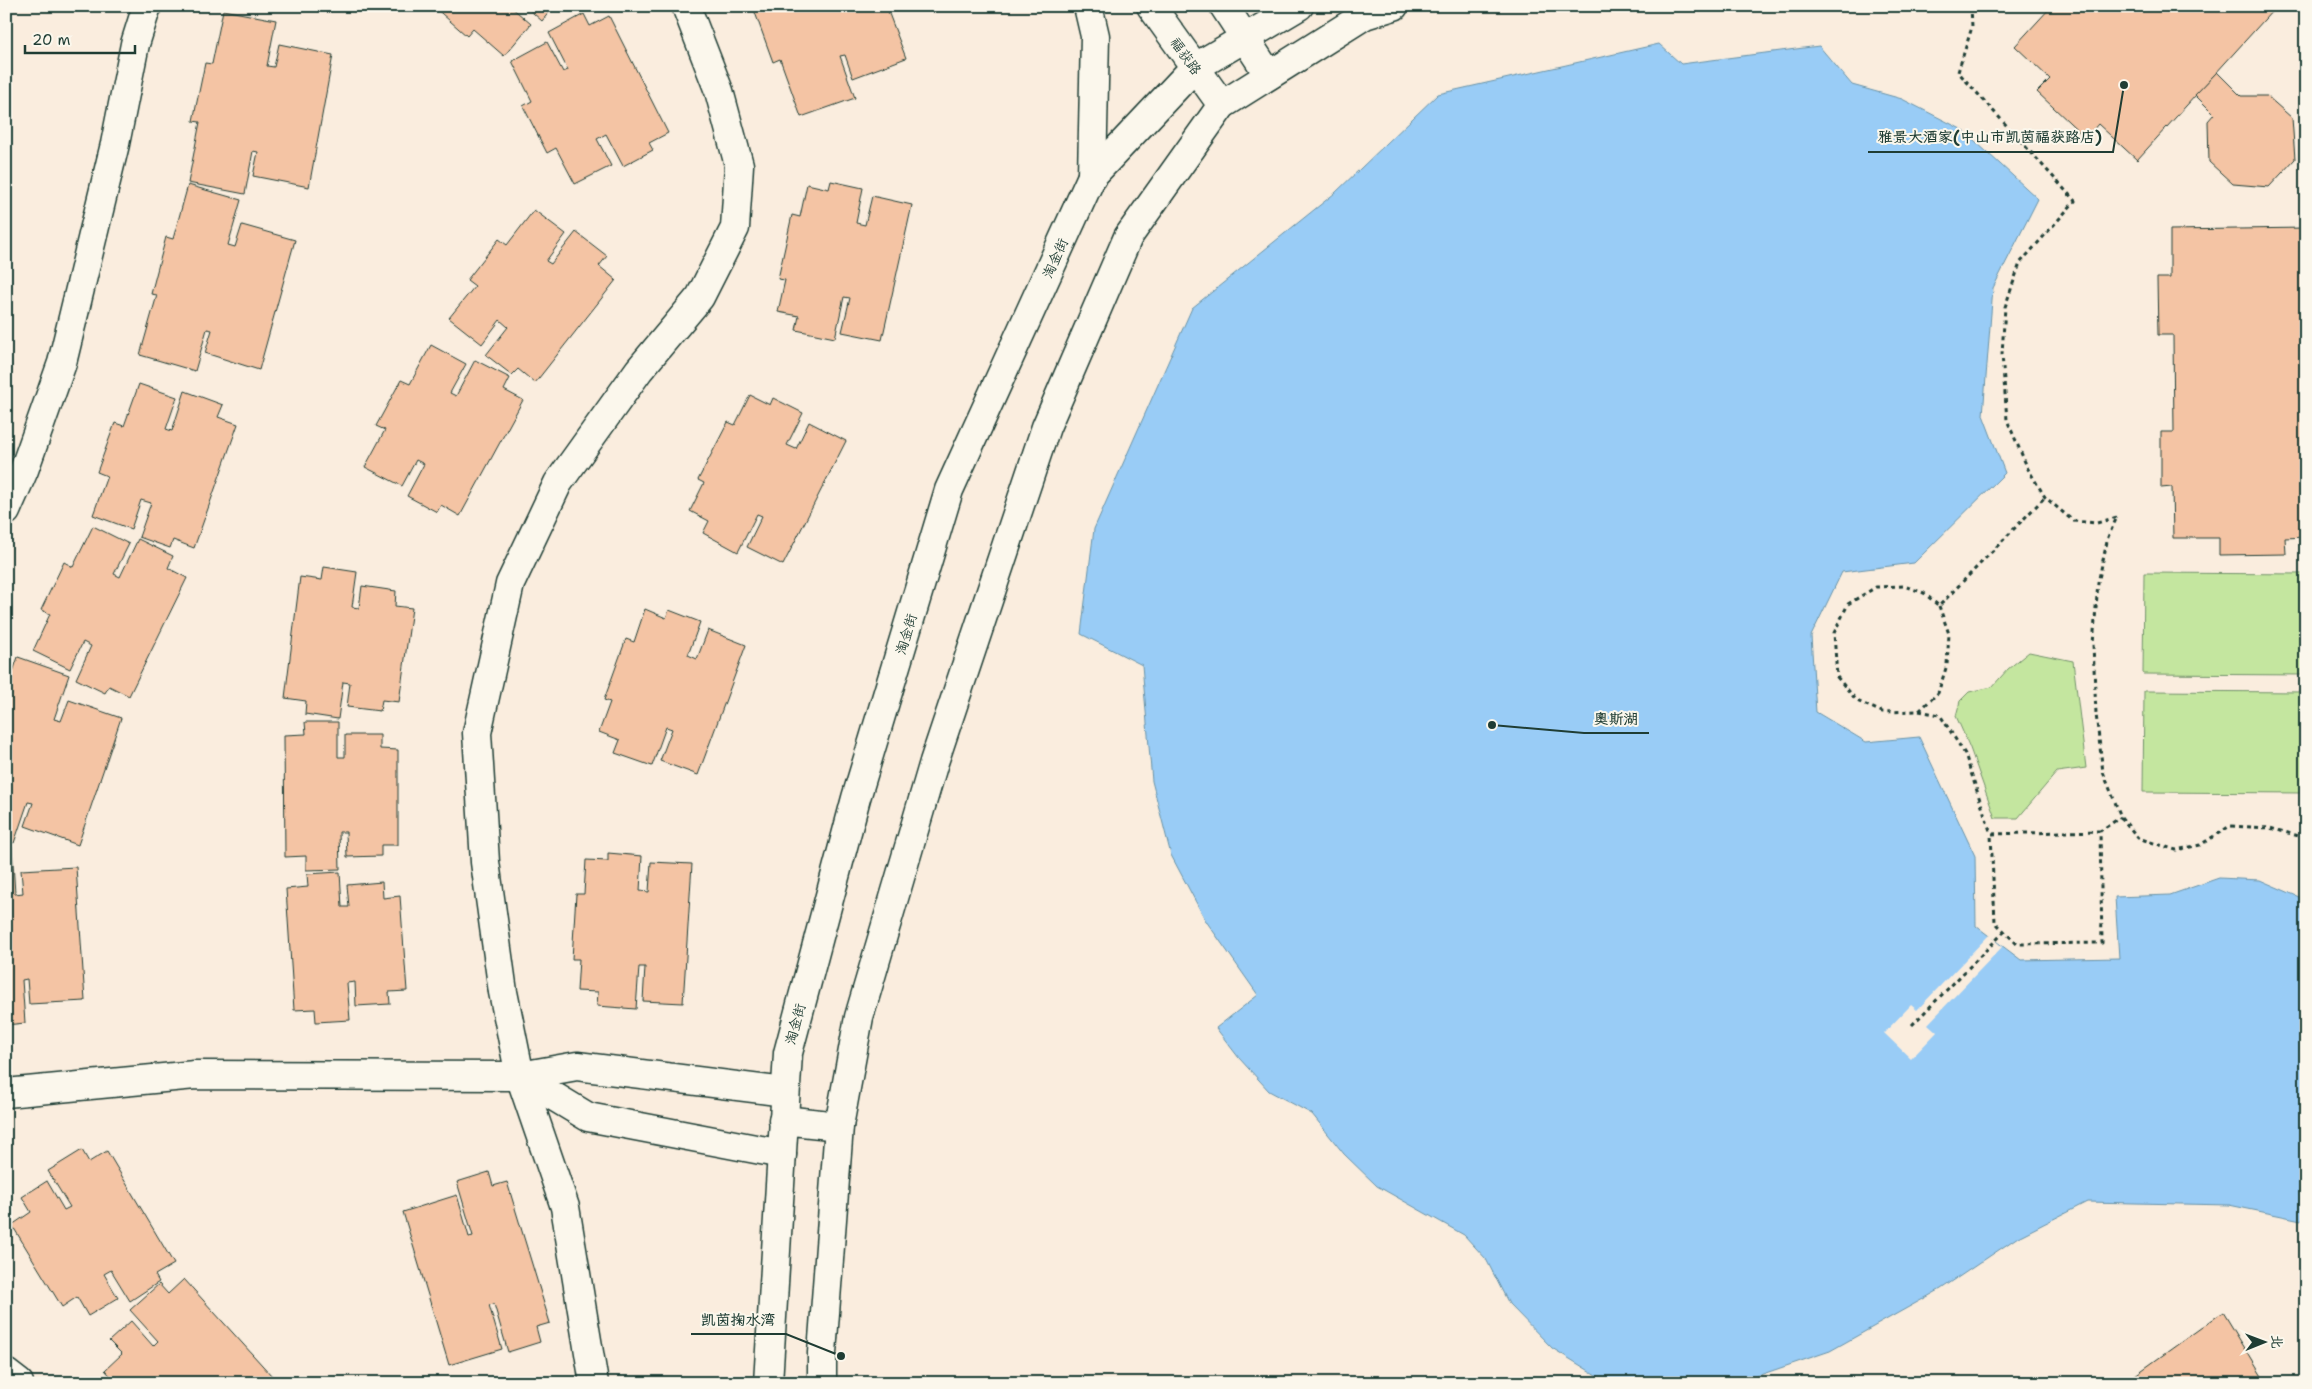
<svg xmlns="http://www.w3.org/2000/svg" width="2312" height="1389" viewBox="0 0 2312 1389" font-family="'Shantell Sans','LXGW WenKai TC',sans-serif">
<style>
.green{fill:#c4e69f;stroke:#72926a}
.water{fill:#99ccf6;stroke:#6893a8}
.pier{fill:#faedde}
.building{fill:#f4c4a4;stroke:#1f3d34}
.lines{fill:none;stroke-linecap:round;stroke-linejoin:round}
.street-casing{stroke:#1f3d34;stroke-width:31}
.secondary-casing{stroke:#1f3d34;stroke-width:31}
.path{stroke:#1f3d34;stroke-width:3;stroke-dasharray:4 4;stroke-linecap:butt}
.street{stroke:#fbf7ec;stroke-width:28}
.secondary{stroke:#fbf7ec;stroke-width:28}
.labels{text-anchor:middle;stroke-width:4;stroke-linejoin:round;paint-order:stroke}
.street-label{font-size:14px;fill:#1f3d34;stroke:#fbf7ec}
.leader{fill:none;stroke:#1f3d34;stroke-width:2}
.callout-dot{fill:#1f3d34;stroke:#fbf7ec;stroke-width:2}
.callout-label{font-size:15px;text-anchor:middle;font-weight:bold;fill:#1f3d34;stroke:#fbf7ec;stroke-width:4;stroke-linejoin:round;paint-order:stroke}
</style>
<rect width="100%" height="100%" fill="#faedde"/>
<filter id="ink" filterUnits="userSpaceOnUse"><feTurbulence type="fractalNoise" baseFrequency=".02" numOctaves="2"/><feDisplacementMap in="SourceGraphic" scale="10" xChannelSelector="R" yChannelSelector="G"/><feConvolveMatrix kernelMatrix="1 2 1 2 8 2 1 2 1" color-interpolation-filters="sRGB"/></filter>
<g filter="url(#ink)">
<!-- green -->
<g class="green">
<polygon points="2144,573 2306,574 2306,675 2143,674"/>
<polygon points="2029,652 2073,661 2086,768 2057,772 2018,818 1995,818 1970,748 1956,716 1960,701 1969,692 1992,687 2008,669"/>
<polygon points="2144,691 2306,692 2306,793 2143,792"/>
</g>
<!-- water -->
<polygon class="water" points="1659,44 1681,64 1819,46 1852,85 1902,99 1963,130 2038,199 1993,288 1983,415 2005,473 1914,563 1842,572 1811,636 1816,712 1866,742 1919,737 1975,856 1976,926 2021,960 2119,958 2115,897 2170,895 2219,878 2260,880 2306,900 2306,1221 2229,1205 2087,1202 2018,1237 1941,1289 1830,1351 1754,1377 1682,1382 1609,1383 1552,1348 1509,1304 1486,1259 1464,1235 1377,1186 1344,1154 1312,1114 1269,1091 1239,1058 1216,1028 1258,995 1206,921 1171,855 1152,781 1142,665 1081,634 1094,529 1192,308 1335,193 1438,94"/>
<!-- pier -->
<polygon class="pier" points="1989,935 2002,947 1928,1024 1937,1032 1911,1059 1884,1033 1911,1005 1917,1010"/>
<!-- building -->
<g class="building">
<polygon points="433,6 510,6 531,24 504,56 473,29 467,36"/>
<polygon points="525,6 554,6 542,21"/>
<polygon points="886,6 906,58 853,78 845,55 840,56 855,98 801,117 780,59 773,62 753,7"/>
<polygon points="2048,6 2272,6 2274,9 2137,160 2098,124 2086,138 2037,92 2050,79 2015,46 2050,8"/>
<polygon points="223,10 276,20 267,66 274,67 279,44 333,55 309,187 253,176 258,152 253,151 245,194 188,183 200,122 193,121 205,63 212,64"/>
<polygon points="584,14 590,26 609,16 668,133 649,143 653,150 623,166 606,134 597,139 611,166 575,184 556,148 547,153 523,106 532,101 512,61 547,42 563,72 568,70 549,33"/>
<polygon points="2217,72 2241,96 2267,96 2292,118 2295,159 2269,187 2233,184 2209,162 2208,121 2214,114 2195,95"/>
<polygon points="831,181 863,188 856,223 865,225 872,196 912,205 882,340 842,332 850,298 844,297 835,338 796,330 799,316 778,312 785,280 778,279 792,215 800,217 807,184 829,189"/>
<polygon points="188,185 241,200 228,245 235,247 242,225 295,240 259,370 205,353 212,330 207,329 195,371 140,355 157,295 151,294 166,237 173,239"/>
<polygon points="534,210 566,234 546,261 551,264 576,232 607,256 599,266 616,280 535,383 518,369 512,375 486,355 508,327 500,320 482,344 449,318 475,286 467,280 499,239 507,245"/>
<polygon points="2306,228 2306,537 2285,538 2286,554 2219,555 2219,538 2173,538 2172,487 2161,488 2161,432 2174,432 2173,335 2158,335 2157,278 2170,278 2170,230"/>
<polygon points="431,345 466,364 450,393 456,396 475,360 510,378 504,390 523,400 460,516 441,505 437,512 407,496 424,464 416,460 402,486 365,467 385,430 376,426 401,380 410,384"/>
<polygon points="139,384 177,397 166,429 172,431 185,391 223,405 218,417 238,424 194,548 173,540 170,548 139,537 151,503 141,500 131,529 93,515 107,476 97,472 115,423 124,426"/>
<polygon points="750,395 770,405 773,398 803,413 787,445 796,449 809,422 846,441 783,565 747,547 762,516 757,514 738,552 703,533 709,521 690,511 704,483 698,480 728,422 735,425"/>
<polygon points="93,526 129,544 114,574 120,577 138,539 173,556 168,568 187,578 129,696 109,686 105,693 76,679 91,646 83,642 70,669 33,651 50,614 41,610 64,562 73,567"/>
<polygon points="324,567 357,572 352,607 359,608 362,586 396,591 395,606 412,608 399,702 382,700 380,711 347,707 350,683 343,682 338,719 305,714 306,701 285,698 300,577 322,580"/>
<polygon points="645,609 666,618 669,610 700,622 688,655 697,659 708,630 746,645 698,775 660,761 672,729 666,727 652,766 615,753 620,740 599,732 610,702 604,700 626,639 634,642"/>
<polygon points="18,657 69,675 54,719 61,721 69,700 121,718 78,845 25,826 33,803 28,802 14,843 6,840 6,692"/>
<polygon points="305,722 338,722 338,757 345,757 345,735 380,735 380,749 398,750 398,845 381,845 381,856 347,857 346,832 339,832 340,869 306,870 306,856 285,857 284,735 306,734"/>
<polygon points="12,847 15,894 23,893 21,870 76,867 85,1001 29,1004 27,979 22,980 25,1023 6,1025 6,848"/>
<polygon points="608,853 642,856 640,891 649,892 651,862 692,864 683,1003 643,1001 645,967 639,967 636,1009 597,1006 598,992 577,991 579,959 572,959 576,894 584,894 586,860 608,861"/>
<polygon points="340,872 342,907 349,907 347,885 382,882 383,898 400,896 407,991 389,992 390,1004 356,1006 355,982 347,983 350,1020 316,1022 315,1009 294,1010 286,889 308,887 307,874"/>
<polygon points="82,1150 89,1162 107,1151 174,1264 155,1275 159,1282 130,1301 111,1270 104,1274 118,1298 88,1316 77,1297 62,1307 12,1225 31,1212 22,1197 47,1181 64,1210 70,1207 48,1171"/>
<polygon points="489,1172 493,1186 507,1182 550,1323 536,1327 540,1342 508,1352 494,1304 489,1305 502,1349 449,1365 403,1212 457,1195 469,1237 473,1236 457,1182"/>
<polygon points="184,1279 272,1376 265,1383 117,1383 105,1370 122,1354 109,1341 131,1321 153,1346 158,1341 130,1310 159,1284 168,1294"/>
<polygon points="2223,1312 2266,1383 2124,1383"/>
</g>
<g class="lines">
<defs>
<g id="street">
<polyline points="6,511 24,470 62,363 115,144 135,44 147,6"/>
<polyline points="6,1093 195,1075 520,1076"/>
<polyline points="782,1154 588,1117 520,1076 577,1066 785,1092"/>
<polyline points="6,1373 19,1383"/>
<polyline points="594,1383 565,1207 520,1076 503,992 485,862 477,733 510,584 558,483 639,370 700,297 735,228 739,165 719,91 686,6"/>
</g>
<g id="secondary">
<polyline points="1088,6 1095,36 1092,176"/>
<polyline points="1151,6 1222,105"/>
<polyline points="1224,6 1269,75"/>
<polyline points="783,1120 839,1126"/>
<polyline points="768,1383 788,1053 856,798 949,490 1092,176 1194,68 1299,6"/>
<polyline points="822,1383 822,1353 839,1126 859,1017 934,762 1046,427 1128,237 1222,105 1365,15 1394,6"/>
</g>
</defs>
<!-- street casing -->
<use href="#street" class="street-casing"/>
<!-- secondary casing -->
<use href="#secondary" class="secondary-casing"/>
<!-- path -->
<g class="path">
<polyline points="1971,6 1972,27 1958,72 2075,201 2020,263 2005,307 2002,354 2007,420 2028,469 2045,497 2073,521 2097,523 2117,517 2108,537 2098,583 2093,644 2096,714 2103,772 2121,817 2138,838 2176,850 2200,845 2230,826 2270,828 2306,838"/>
<polyline points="1939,606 1949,634 1947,665 1938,693 1919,711 1882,712 1857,701 1837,677 1834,633 1848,604 1876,587 1904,586 1924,593 1939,606 2045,497"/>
<polyline points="1919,711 1940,715 1965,754 1991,834"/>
<polyline points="2100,831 1991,834 1995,922 2017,944 2102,943 2100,831 2121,817"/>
<polyline points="1912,1025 2004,932"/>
</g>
<!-- street -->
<use href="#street" class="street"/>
<!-- secondary -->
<use href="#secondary" class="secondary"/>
</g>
</g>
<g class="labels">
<!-- street labels -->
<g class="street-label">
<text transform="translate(1186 56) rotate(55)" y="5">福获路</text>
<text transform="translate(1055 258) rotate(-66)" y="5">淘金街</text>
<text transform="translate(906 634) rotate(-73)" y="5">淘金街</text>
<text transform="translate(795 1024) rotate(-75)" y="5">淘金街</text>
</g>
</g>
<!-- callouts -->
<path class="leader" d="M2124 85L2113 152H1868M1492 725L1584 733H1649M841 1356L786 1334H691"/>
<g class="callout-dot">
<circle cx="2124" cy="85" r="5"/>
<circle cx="1492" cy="725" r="5"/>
<circle cx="841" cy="1356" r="5"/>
</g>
<g class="callout-label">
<text x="1990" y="142">雅景大酒家(中山市凯茵福获路店)</text>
<text x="1616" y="724">奥斯湖</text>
<text x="738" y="1325">凯茵掬水湾</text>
</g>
<!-- margin -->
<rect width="2312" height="1389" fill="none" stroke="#fbf7ec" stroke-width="25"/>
<rect x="12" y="12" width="2287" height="1364" fill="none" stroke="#1f3d34" stroke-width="2" filter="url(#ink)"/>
<!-- north arrow -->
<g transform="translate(2264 1342) rotate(89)" stroke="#fbf7ec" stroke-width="4" paint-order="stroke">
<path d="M0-4L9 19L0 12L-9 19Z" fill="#1f3d34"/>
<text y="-8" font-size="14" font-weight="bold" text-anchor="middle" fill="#1f3d34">北</text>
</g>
<!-- scale -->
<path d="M25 45v8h110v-8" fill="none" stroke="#1f3d34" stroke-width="2.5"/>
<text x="32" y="45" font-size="15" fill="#1f3d34" stroke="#fbf7ec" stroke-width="4" paint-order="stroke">20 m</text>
</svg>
